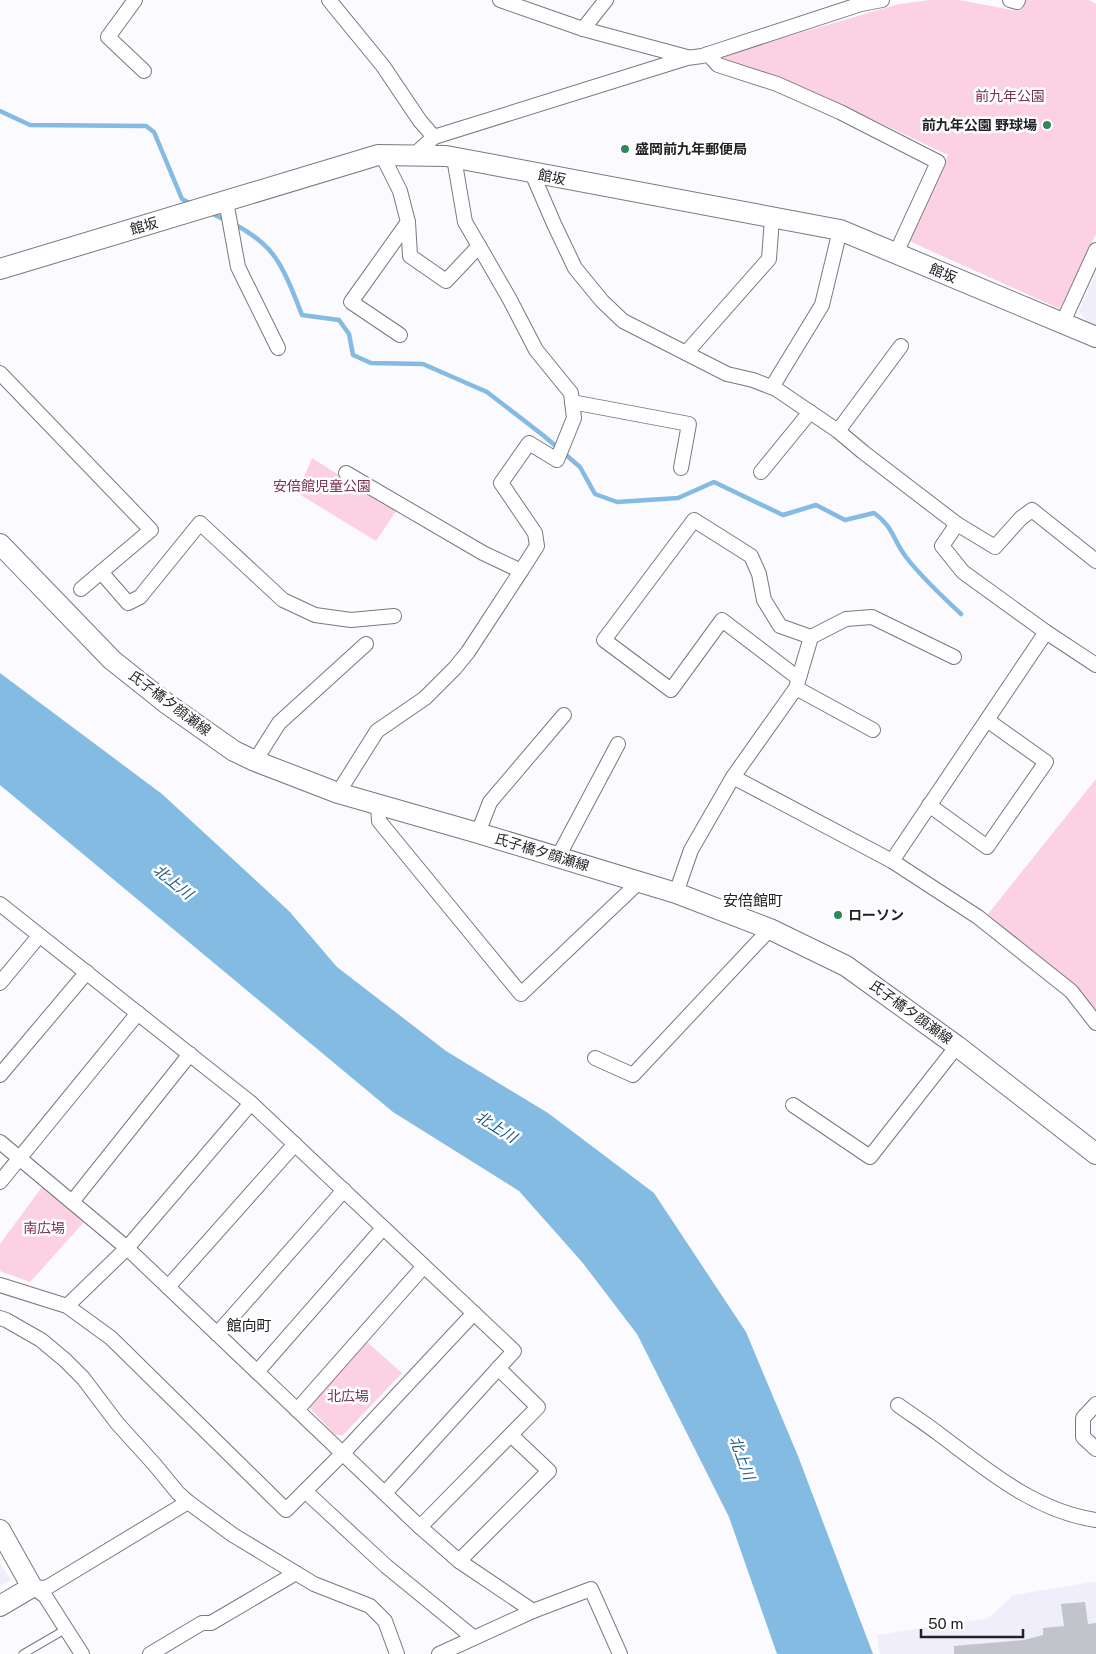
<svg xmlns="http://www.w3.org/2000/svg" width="1096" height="1654" viewBox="0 0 1096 1654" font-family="'Public Sans','Noto Sans JP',sans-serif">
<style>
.built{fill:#f1eefc}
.green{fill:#fbd1e3}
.water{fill:#84bbe2}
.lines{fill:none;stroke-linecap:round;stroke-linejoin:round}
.stream{stroke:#84bbe2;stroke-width:4.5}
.building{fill:#c1c4ca}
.lane-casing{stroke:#79787e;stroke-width:9}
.street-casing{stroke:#79787e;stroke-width:16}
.secondary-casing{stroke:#79787e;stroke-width:22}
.lane{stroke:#fff;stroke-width:7}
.street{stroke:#fff;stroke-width:14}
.secondary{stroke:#fff;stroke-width:20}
.poi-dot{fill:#31875b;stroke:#fff;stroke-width:2}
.labels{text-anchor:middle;stroke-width:5;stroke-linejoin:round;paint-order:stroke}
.park-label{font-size:14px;fill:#793056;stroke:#fff}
.poi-label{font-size:14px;font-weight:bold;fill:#222224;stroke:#fff;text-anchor:start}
.street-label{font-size:14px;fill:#222224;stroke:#fff}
.water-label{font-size:15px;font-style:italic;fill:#1a5a80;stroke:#fff}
.neighbourhood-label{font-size:15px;fill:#222224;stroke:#fff}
</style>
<rect width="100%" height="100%" fill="#fbfafe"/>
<!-- built -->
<g class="built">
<polygon points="1096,273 1096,325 1087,321 1079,311"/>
<polygon points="0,1563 11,1580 0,1586"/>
<polygon points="1094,1582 1096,1582 1096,1654 880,1654 877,1635 989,1618 1013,1595"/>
</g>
<!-- green -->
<g class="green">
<polygon points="930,0 959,0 1017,11 1023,0 1089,0 1096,4 1096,234 1060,309 909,241 948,155 836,102 718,57 899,4"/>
<polygon points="312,458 396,511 376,541 294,491 301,484"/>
<polygon points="1096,779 1096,1013 1078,990 988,914"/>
<polygon points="42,1187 84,1222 30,1282 0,1271 0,1244"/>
<polygon points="367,1342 402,1373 343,1435 335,1435 310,1408 311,1401"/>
</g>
<!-- water -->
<polygon class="water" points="0,673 162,794 289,911 337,967 446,1051 548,1113 654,1193 746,1332 798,1456 873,1654 777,1654 729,1517 637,1334 582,1262 519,1191 393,1112 0,785"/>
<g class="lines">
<!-- stream -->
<g class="stream">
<polyline points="0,111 30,125 146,126 154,132 182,199 191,204"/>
<polyline points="209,212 227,221"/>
<path d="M234 224C246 230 262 241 271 252 284 267 295 297 302 315L339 320 349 334 353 355 371 363 423 364 487 392 544 436 580 467 595 494 617 502 678 498 714 482 783 515 816 505 845 520 874 513C893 526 893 540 906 557 922 578 942 596 961 614"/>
</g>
</g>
<!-- building -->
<polygon class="building" points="1085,1602 1088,1624 1096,1623 1096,1654 954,1654 954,1646 1024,1640 1043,1635 1043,1628 1064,1626 1061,1604"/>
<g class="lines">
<defs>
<polyline id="lane" points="23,1654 66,1629"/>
<g id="street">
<polyline points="135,0 108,37 144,71"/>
<polyline points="329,0 383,66 420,121 434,137 414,155"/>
<polyline points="500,0 583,29 687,57"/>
<polyline points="1010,0 1017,2 1018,0"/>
<polyline points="583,29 606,0"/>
<polyline points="708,54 718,65 777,84 840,112 938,162 896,253"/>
<polyline points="434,137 687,58 702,56 861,4 882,0"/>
<polyline points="382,155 400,191 408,222 351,302 400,335"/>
<polyline points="532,173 554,224 575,268 602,301 623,321 727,374 753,380 776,389 838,431 863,452 957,524 995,547 1021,518 1032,510 1096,561"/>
<polyline points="226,201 238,267 278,348"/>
<polyline points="408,222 410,256 446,281 479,246 465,222 454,158"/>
<polyline points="479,246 509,298 536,350 571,393 574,418 557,460 529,443 501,483 535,533 537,546 521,571"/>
<polyline points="1063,322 1096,250"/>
<polyline points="686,353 769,259 772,218"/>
<polyline points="0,373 151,530 81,589"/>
<polyline points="772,387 822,305 840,230"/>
<polyline points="572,402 689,424 681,468"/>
<polyline points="838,431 901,346"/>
<polyline points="761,472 810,412"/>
<polyline points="957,524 942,546 963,572 1046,632 1096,665"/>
<polyline points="101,572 128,603 140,597 200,523 283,600 315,615 351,620 394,616"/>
<polyline points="798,678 722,620 671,690 604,640 694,520 751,556 759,574 764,600 780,626 811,637 846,619 872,617 954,657"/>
<polyline points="796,688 873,730"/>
<polyline points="255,761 279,723 366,644"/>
<polyline points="733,777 796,688 811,637"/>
<polyline points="338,793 377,731 425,698 455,668 468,652 521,571 483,553 346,473"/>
<polyline points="378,804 379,821 521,994 639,882"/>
<polyline points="929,805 987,847 1046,762 987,720"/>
<polyline points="478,833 490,802 564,715"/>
<polyline points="558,857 618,744"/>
<polyline points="892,861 1046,632"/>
<polyline points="676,893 691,850 733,777 892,861 978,917 1071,991 1096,1023"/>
<polyline points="0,904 251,1103 514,1351 385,1493"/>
<polyline points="0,983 39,936"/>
<polyline points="595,1058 633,1075 770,929"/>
<polyline points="0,1075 87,972"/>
<polyline points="793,1105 870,1157 957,1046"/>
<polyline points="0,1142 127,1248 420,1527 459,1561 533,1611 591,1589 620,1654"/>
<polyline points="0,1182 138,1013"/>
<polyline points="72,1202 190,1054"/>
<polyline points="0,1285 67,1306 111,1338 286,1510 305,1491"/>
<polyline points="168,1287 295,1144"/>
<polyline points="67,1306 127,1248 251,1103"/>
<polyline points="474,1313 343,1453 305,1491 386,1566 474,1638"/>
<polyline points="0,1318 6,1320 41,1340 65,1360 83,1378 117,1423 155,1465 178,1493 188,1502 233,1535 314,1584 370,1606 385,1621 397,1654"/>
<polyline points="217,1334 344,1190"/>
<polyline points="257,1372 383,1228"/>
<polyline points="1096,1404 1083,1418 1083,1437 1096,1449"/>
<path d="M898 1405C912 1415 926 1424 939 1434 987 1470 1035 1511 1096 1520"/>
<polyline points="297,1410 424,1266"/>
<polyline points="420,1527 538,1407 498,1368"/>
<polyline points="459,1561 549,1471 511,1435"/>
<polyline points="32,1587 46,1588 188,1502"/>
<polyline points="33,1587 45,1596 82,1654"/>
<polyline points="150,1654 202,1623 211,1623 296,1573"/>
<polyline points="439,1654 533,1611"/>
</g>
<g id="secondary">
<polyline points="0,269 378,155 446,156 840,230 1096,337"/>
<polyline points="0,544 112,660 166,703 234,751 255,761 338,793 478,833 676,893 770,929 846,966 957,1046 1096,1154"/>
<polyline points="0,1530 32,1587 0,1606"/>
</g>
</defs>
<!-- lane casing -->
<use href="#lane" class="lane-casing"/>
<!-- street casing -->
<use href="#street" class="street-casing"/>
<!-- secondary casing -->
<use href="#secondary" class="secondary-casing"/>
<!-- lane -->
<use href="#lane" class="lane"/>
<!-- street -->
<use href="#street" class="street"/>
<!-- secondary -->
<use href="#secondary" class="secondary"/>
</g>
<!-- markers -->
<g class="poi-dot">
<circle cx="1047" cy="125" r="5"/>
<circle cx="625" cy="149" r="5"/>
<circle cx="838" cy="915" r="5"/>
</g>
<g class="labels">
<!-- park labels -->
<g class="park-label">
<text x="1010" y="101">前九年公園</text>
<text x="322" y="491">安倍館児童公園</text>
<text x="44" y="1233">南広場</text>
<text x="348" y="1401">北広場</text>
</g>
<!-- poi labels -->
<g class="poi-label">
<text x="1037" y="130" text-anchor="end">前九年公園 野球場</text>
<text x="635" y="154">盛岡前九年郵便局</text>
<text x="848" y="920">ローソン</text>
</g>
<!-- street labels -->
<g class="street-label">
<text transform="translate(552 177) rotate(11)" y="5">館坂</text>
<text transform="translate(144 226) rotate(-17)" y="5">館坂</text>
<text transform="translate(943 273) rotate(22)" y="5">館坂</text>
<text transform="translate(170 703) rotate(37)" y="5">氏子橋夕顔瀬線</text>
<text transform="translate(542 852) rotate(17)" y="5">氏子橋夕顔瀬線</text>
<text transform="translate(911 1012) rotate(36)" y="5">氏子橋夕顔瀬線</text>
</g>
<!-- water labels -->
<g class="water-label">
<text transform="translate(173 882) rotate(39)" y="5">北上川</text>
<text transform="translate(496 1127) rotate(32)" y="5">北上川</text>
<text transform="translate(742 1458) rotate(70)" y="5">北上川</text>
</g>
<!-- neighbourhood labels -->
<g class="neighbourhood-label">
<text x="753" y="906">安倍館町</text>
<text x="249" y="1331">館向町</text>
</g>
</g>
<!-- scale -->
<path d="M921 1629v8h102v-8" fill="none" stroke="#222224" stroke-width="2.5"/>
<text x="928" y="1629" font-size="15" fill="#222224" stroke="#ffffff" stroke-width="4" paint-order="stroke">50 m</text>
</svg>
